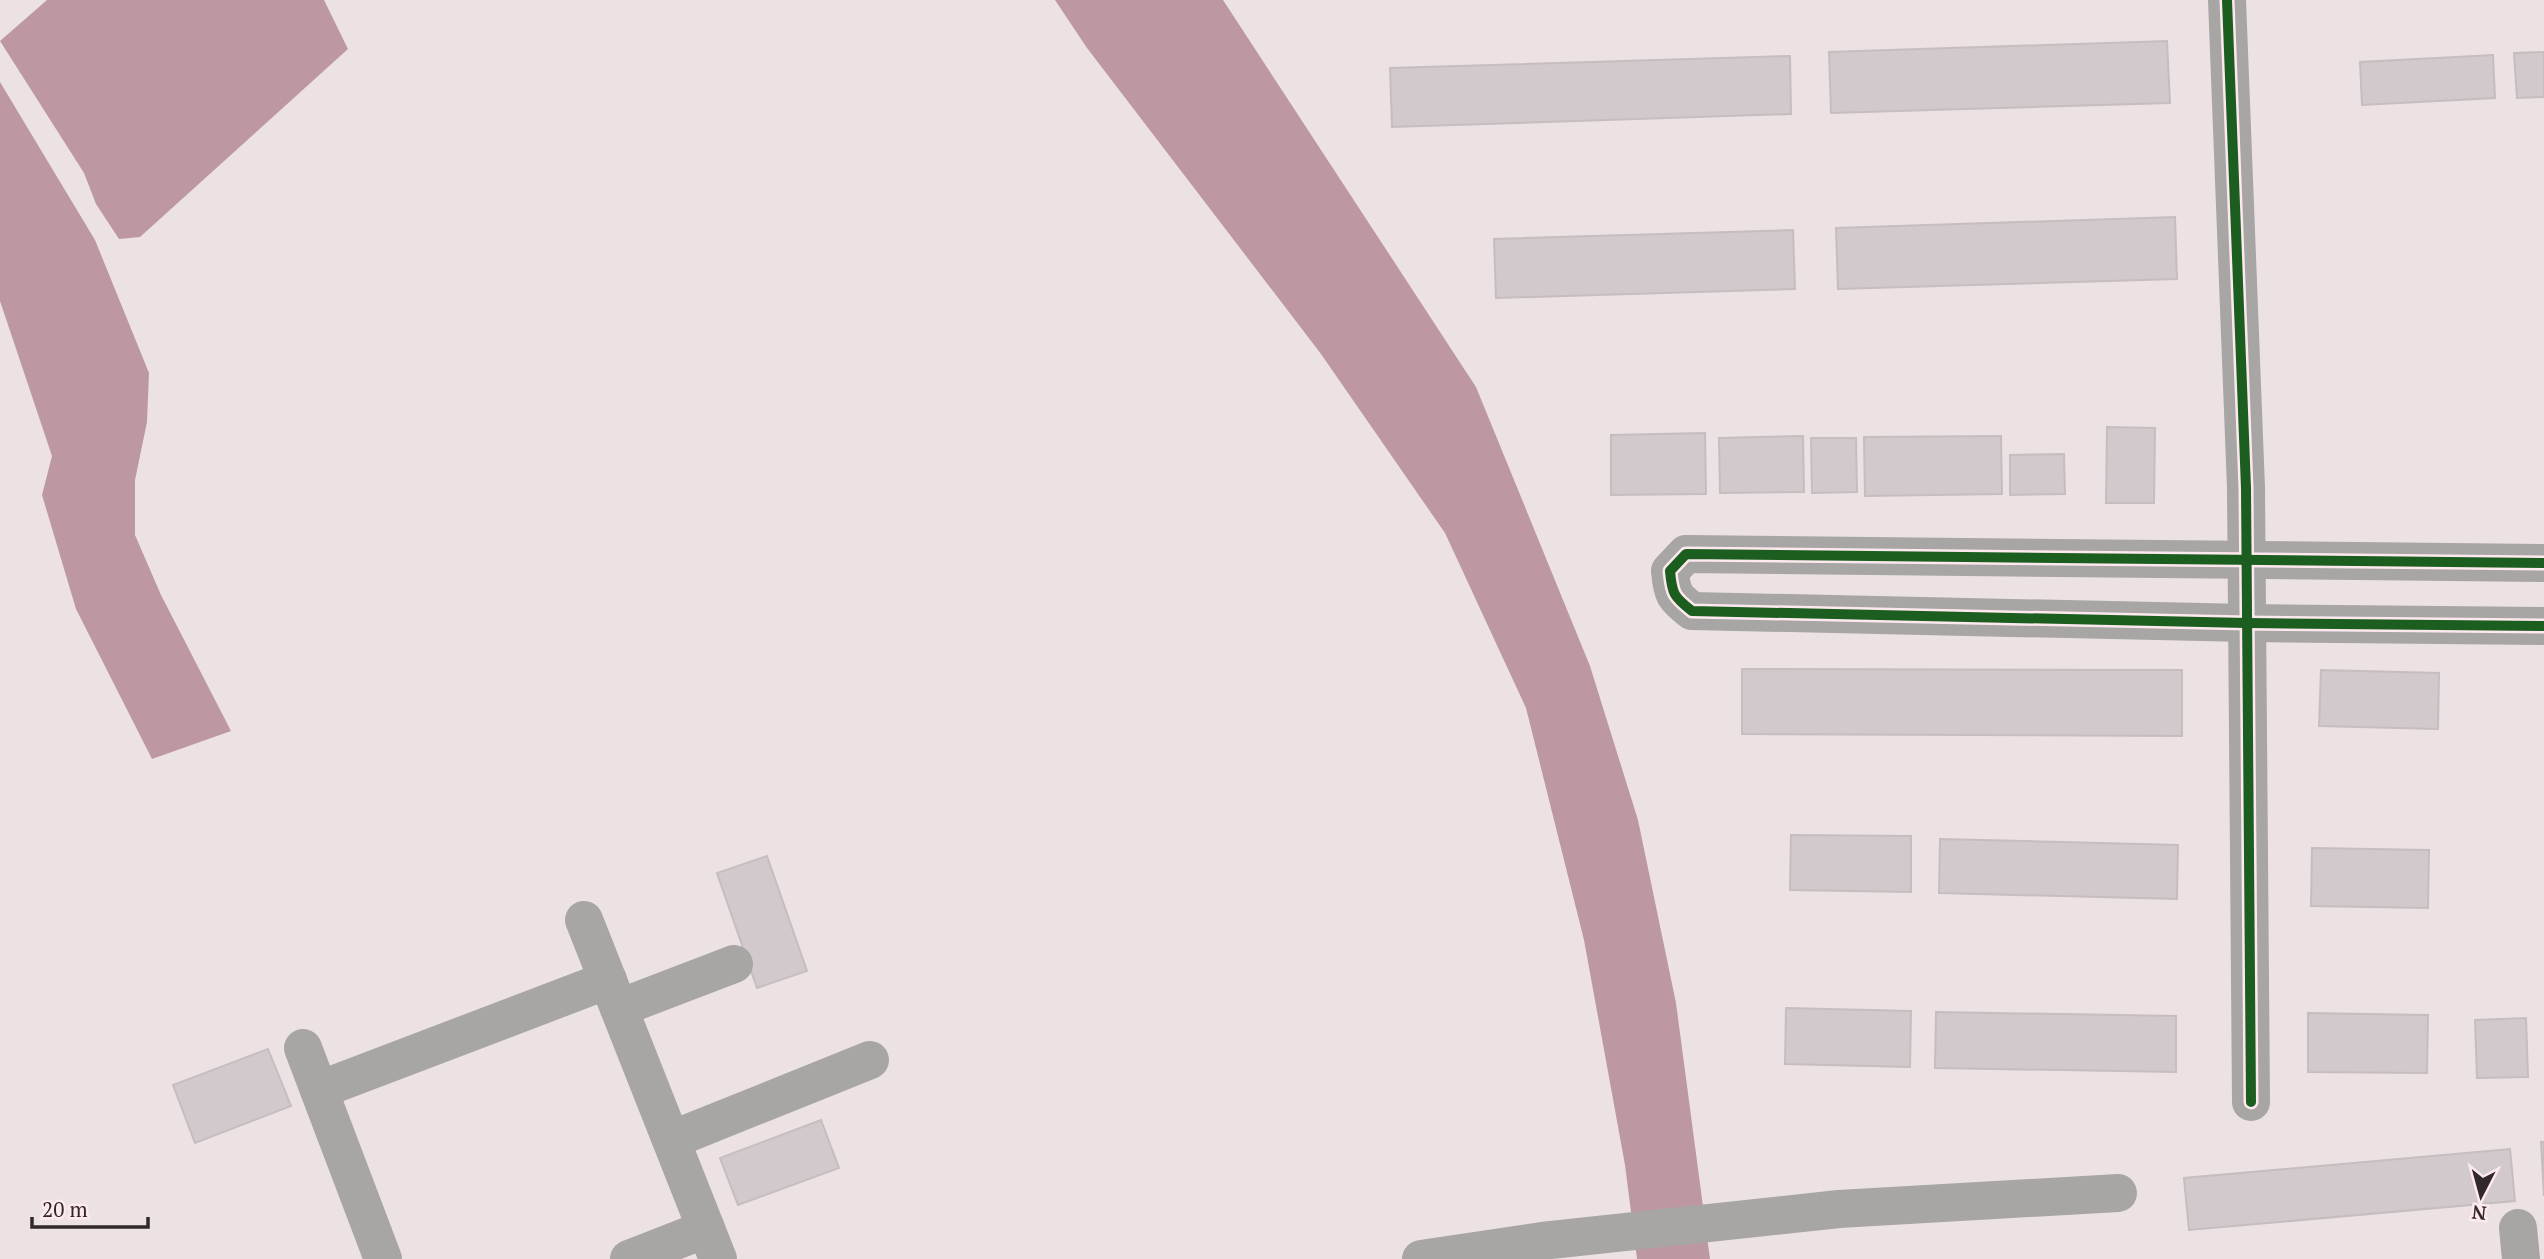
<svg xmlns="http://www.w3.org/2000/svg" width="2544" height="1259" viewBox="0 0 2544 1259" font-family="'PT Serif',serif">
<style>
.water{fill:#be98a0}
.building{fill:#d1c9cb;stroke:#c6bdbf;stroke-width:2}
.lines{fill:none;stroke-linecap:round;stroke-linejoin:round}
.minor{stroke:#a8a5a5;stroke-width:38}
.cycleway-casing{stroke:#feeaee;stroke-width:15}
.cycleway{stroke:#1b5e20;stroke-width:10}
</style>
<rect width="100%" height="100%" fill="#ece2e4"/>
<!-- water -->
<g class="water">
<polygon points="47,0 324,0 348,49 140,237 119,239 96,204 84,173 0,41"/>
<polygon points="1055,0 1223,0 1476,387 1590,666 1638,820 1676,1003 1710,1259 1637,1259 1625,1165 1584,940 1526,708 1445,533 1321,354 1087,48"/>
<polygon points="0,82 95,240 149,373 147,422 135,480 135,535 161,595 231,731 152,759 76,609 42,495 52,456 0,301"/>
</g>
<!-- building -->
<g class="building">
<polygon points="2167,41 2170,103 1831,113 1829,52"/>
<polygon points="2544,52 2544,97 2517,98 2514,53"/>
<polygon points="2493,55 2495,98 2362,105 2360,62"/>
<polygon points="1790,56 1791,114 1392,127 1390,68"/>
<polygon points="2175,217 2177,279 1838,289 1836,228"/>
<polygon points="1793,230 1795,289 1496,298 1494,239"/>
<polygon points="2107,427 2155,428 2154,503 2106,503"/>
<polygon points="1705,433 1706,494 1611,495 1611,435"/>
<polygon points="1803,436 1804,492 1720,493 1719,438"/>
<polygon points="2001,436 2002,494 1865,496 1864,437"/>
<polygon points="1811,438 1856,438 1857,492 1812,493"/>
<polygon points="2064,454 2065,494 2010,495 2010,455"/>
<polygon points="1742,669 2182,670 2182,736 1742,734"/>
<polygon points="2321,670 2439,673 2438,729 2319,726"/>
<polygon points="1791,835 1911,836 1911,892 1790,890"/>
<polygon points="1940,839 2178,845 2177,899 1939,893"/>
<polygon points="2312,848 2429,850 2428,908 2311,906"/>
<polygon points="767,856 807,971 757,988 717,873"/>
<polygon points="1786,1008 1911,1011 1910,1067 1785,1064"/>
<polygon points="1936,1012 2176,1016 2176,1072 1935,1068"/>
<polygon points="2308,1013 2428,1015 2427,1073 2308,1072"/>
<polygon points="2526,1018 2528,1077 2477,1078 2475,1020"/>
<polygon points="268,1049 291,1106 195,1143 173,1085"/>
<polygon points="821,1120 839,1168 738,1205 720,1158"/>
<polygon points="2541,1142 2544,1142 2544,1196"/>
<polygon points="2510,1149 2515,1201 2189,1230 2184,1178"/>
</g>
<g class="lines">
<!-- minor -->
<g class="minor">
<polyline points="2227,0 2246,488 2251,1102"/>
<path d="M2544 563 1686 554 1670 571C1672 594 1674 597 1692 611L2247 623 2544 626"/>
<polyline points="584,920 718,1259"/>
<polyline points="619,1008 734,964"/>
<polyline points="303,1048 383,1259"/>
<polyline points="319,1090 608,980"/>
<polyline points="671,1140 870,1060"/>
<polyline points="2518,1228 2521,1259"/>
<polyline points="629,1259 706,1229"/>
<polyline points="1421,1259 1542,1241 1839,1209 2118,1193"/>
</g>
<defs>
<g id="cycleway">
<polyline points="2227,0 2246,488 2251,1102"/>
<path d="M2544 563 1686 554 1670 571C1672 594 1674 597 1692 611L2247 623 2544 626"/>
</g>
</defs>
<!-- cycleway casing -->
<use href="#cycleway" class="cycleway-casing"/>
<!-- cycleway -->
<use href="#cycleway" class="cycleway"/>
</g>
<!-- north arrow -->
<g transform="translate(2481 1196) rotate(186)" stroke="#feeaee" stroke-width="5" paint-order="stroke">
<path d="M0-5L12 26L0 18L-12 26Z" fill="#30282a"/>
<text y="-10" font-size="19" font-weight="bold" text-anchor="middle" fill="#30282a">N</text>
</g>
<!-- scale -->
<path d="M32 1217v10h116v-10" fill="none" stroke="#30282a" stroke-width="3.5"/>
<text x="42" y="1217" font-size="21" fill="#30282a" stroke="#feeaee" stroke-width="5" paint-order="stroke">20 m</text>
</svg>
